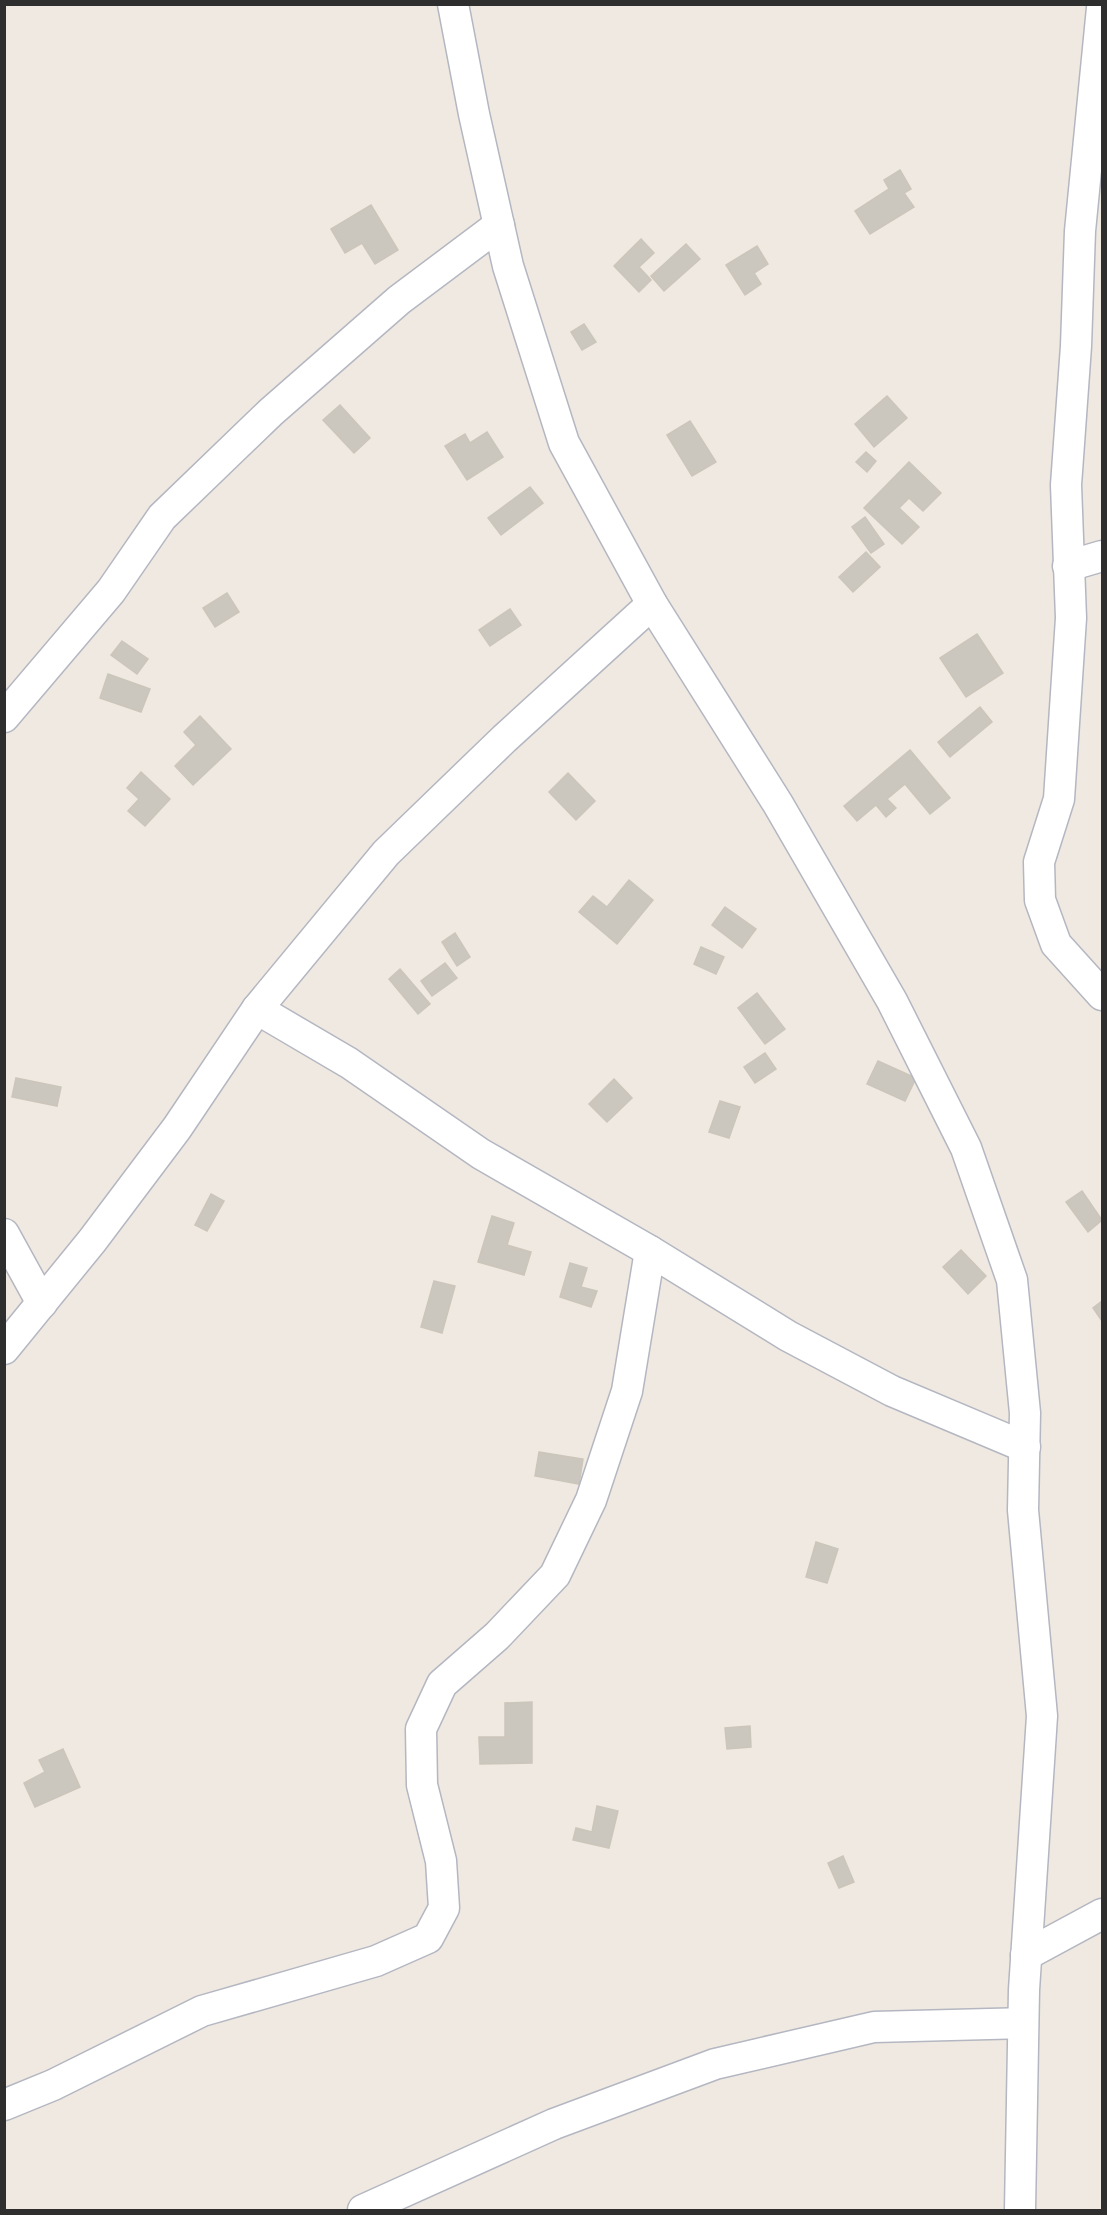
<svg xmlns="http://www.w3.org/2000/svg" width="1107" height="2215" viewBox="0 0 1107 2215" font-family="Jost,sans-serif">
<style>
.building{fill:#cbc7bf;stroke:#cbc5ba;stroke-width:1.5}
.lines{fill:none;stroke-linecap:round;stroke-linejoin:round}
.street-casing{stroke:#b4b7c1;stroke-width:33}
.street{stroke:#fff;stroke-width:30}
</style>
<rect width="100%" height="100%" fill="#efe9e1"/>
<!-- building -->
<g class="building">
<polygon points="900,170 911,189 904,193 914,207 870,234 855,211 889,189 884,180"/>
<polygon points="371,205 398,250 375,264 362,243 345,253 331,229"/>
<polygon points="641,239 654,253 639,267 651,280 639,292 614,266"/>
<polygon points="686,244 700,259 664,291 651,276"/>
<polygon points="757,246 768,264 754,273 761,284 745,295 726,265"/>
<polygon points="584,324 596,342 582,350 571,332"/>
<polygon points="887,396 907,418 874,447 855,424"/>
<polygon points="340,405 370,438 354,453 323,420"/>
<polygon points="690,421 716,462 692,476 667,435"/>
<polygon points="487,432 503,457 467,480 445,446 465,434 470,443"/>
<polygon points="866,452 876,461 867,472 856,462"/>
<polygon points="909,462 941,493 923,511 909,498 899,508 919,527 902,544 864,508"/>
<polygon points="530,487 543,503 501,535 488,518"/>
<polygon points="865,517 884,544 871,553 852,527"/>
<polygon points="866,552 880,567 853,592 839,577"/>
<polygon points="227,593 239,612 215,627 203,608"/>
<polygon points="510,609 521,625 490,646 479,630"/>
<polygon points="977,634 1003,673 966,697 940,658"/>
<polygon points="122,641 148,659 137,674 111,655"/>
<polygon points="108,674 150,689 141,712 100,698"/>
<polygon points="980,707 992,722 950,757 938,742"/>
<polygon points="200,716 231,749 193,785 175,766 196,745 184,732"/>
<polygon points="910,750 950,798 930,814 905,784 887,799 896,808 886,817 876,805 857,821 844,806"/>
<polygon points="141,772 170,799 145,826 128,811 139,799 127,788"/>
<polygon points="568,773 595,801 576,820 549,792"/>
<polygon points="629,880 653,900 617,944 579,912 593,896 607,907"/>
<polygon points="725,907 756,929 742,948 712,925"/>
<polygon points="455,933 470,957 457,966 442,942"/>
<polygon points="701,947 724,957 716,974 694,964"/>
<polygon points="445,963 457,978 432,996 421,981"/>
<polygon points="400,969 430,1004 418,1014 389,979"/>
<polygon points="757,993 785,1029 765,1044 738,1008"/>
<polygon points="765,1053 776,1069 755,1083 744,1067"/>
<polygon points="878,1061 916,1078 905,1101 867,1084"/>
<polygon points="16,1078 61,1087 57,1106 12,1097"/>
<polygon points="614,1079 632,1098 607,1122 589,1104"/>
<polygon points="720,1101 740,1107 729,1138 709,1132"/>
<polygon points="1082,1191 1102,1220 1088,1232 1066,1202"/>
<polygon points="211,1194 224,1201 207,1231 195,1225"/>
<polygon points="492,1216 514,1223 507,1245 531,1252 524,1275 478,1262"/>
<polygon points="961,1250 986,1276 968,1294 943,1267"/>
<polygon points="570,1263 587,1268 581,1287 597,1291 591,1307 560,1297"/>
<polygon points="434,1281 455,1286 442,1333 421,1327"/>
<polygon points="1102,1301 1102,1321 1093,1308"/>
<polygon points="539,1452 583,1459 579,1484 535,1476"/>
<polygon points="816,1542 838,1549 827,1583 806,1577"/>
<polygon points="532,1702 532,1763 480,1764 479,1737 505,1737 505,1703"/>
<polygon points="750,1726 751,1747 727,1749 725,1728"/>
<polygon points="63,1749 80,1787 35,1807 24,1783 45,1772 39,1760"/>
<polygon points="597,1806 618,1811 609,1848 573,1840 576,1828 592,1832"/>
<polygon points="843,1856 854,1882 839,1888 828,1863"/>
</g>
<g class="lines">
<defs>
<g id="street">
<polyline points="453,4 474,114 508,266 564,443 652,604 778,804 892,1001 966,1148 1012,1280 1025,1413 1023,1510 1042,1716 1024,1990 1020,2210"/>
<polyline points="1102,8 1080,231 1076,346 1066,485 1071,618 1059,799 1039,862 1040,900 1056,944 1102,995"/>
<polyline points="1068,566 1102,556"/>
<polyline points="4,717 111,591 162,517 271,412 399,300 499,225"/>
<polyline points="257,1009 349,1063 481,1154 650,1251 788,1336 892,1391 1025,1447"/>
<polyline points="4,1234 42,1303"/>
<polyline points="4,1349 92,1241 177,1128 257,1009 386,853 504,739 652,604"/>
<polyline points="1026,1955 1102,1914"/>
<polyline points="4,2105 53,2085 202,2011 376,1961 428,1938 444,1908 441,1861 422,1785 421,1729 442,1684 497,1636 555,1575 591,1500 627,1391 650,1251"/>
<polyline points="363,2210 554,2124 715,2064 874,2027 1023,2023"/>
</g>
</defs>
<!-- street casing -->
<use href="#street" class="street-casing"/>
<!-- street -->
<use href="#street" class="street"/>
</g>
<!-- border -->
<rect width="1107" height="2215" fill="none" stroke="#2e2e2e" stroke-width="12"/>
</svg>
